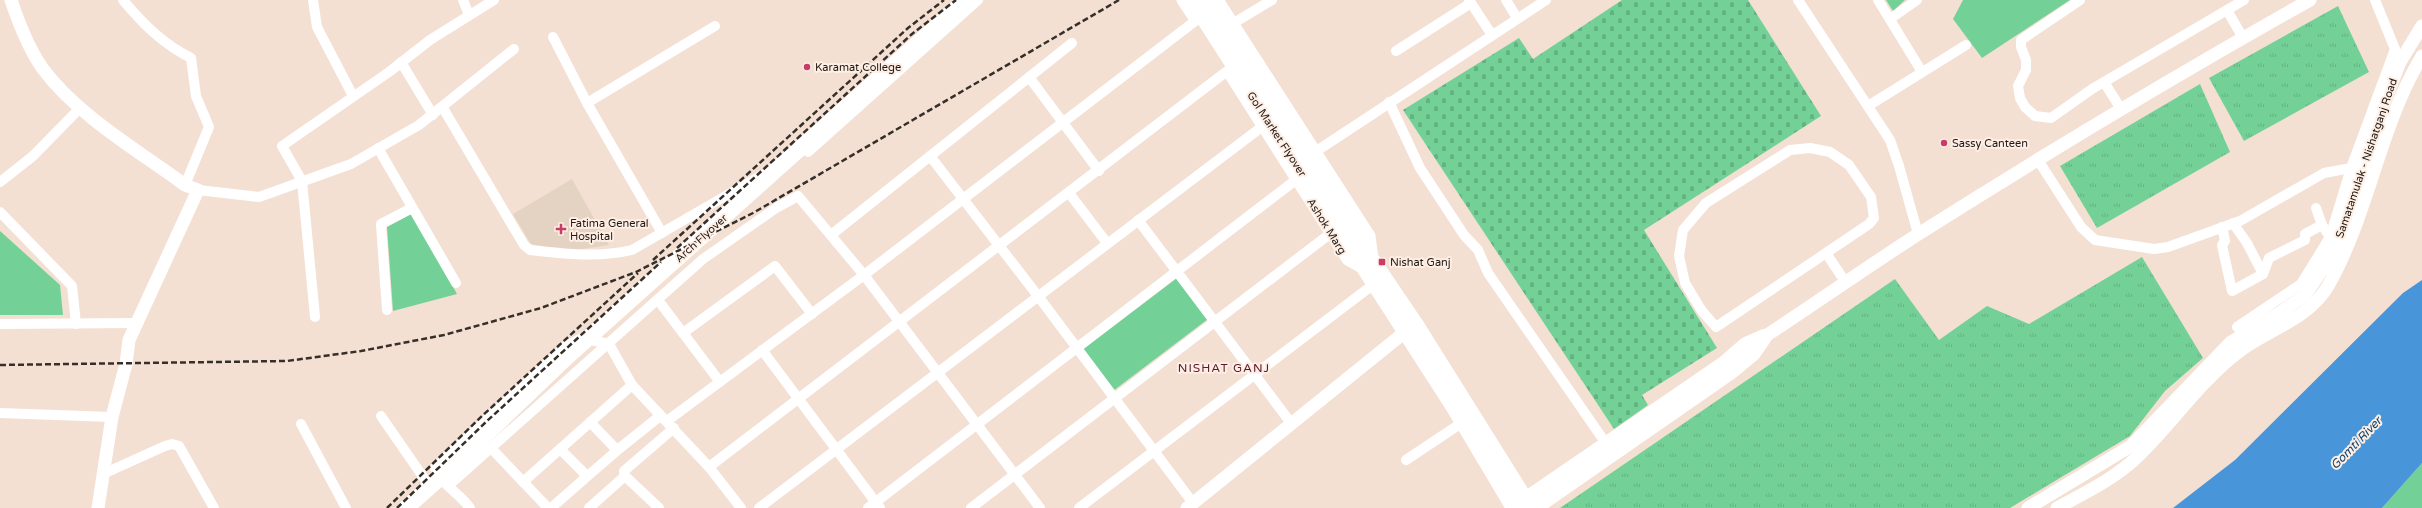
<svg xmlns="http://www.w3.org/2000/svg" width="2422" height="508" viewBox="0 0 2422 508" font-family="'Varela Round',sans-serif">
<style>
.medical{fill:#e4d3c2}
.grass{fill:url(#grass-tufts)}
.cemetery{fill:url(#cemetery-stones)}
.park{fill:#73d197}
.water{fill:#4995d9}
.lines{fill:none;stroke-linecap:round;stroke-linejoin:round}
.minor{stroke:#fff;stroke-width:10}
.tertiary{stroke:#fff;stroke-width:13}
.primary{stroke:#fff;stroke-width:16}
.rail{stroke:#362f29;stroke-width:2.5;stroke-dasharray:6 3;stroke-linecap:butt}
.poi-dot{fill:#ca3c68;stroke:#feeee4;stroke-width:1.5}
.labels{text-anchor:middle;stroke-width:4;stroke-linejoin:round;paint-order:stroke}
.poi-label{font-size:11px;fill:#201a15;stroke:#feeee4;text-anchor:start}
.street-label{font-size:11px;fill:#201a15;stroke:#feeee4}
.neighbourhood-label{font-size:12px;letter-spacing:1px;fill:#5b172c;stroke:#feeee4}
.water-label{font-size:12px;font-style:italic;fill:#0e4673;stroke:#feeee4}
</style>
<defs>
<pattern id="grass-tufts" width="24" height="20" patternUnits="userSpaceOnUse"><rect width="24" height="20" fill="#73d197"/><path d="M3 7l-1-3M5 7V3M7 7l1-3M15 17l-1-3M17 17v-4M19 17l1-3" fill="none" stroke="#63b381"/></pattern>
<pattern id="cemetery-stones" width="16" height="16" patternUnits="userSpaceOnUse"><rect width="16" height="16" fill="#73d197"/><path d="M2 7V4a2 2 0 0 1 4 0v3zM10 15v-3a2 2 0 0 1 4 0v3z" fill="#63b381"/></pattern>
</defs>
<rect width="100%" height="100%" fill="#f3e0d3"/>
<!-- medical -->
<polygon class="medical" points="572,179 609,245 568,251 531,244 513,214"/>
<!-- grass -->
<g class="grass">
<polygon points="2338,6 2369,72 2244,141 2209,78"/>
<polygon points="2200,84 2230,152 2097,228 2060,166"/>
<polygon points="2142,257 2203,358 2165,391 2130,436 2010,508 1560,508 1895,279 1939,340 1987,306 2029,324"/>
</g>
<!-- cemetery -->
<polygon class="cemetery" points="1622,0 1748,0 1821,116 1644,230 1717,348 1642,395 1648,405 1614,429 1403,110 1519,38 1533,59"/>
<!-- park -->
<g class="park">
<polygon points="1886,0 1905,0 1893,11"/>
<polygon points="1963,0 2070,0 1982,58 1953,19"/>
<polygon points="413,213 457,294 393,311 387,227"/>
<polygon points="0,231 60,285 63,315 0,315"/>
<polygon points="1177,278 1208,319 1113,391 1082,350"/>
<polygon points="2422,463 2422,508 2382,508"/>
</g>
<!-- water -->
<polygon class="water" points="2422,280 2422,463 2382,508 2173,508 2235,460 2403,293"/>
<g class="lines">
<!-- minor -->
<g class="minor">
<path d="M123 0C143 24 163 44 191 58L196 96 209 127 185 185"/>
<polyline points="313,0 317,27 353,96"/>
<polyline points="463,0 469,15"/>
<polyline points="1469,0 1492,35"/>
<polyline points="1506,0 1517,18"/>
<polyline points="1798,0 1890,140 1899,166 1918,234"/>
<polyline points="1878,0 1922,72"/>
<polyline points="2080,0 2021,40 2021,47 2026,60 2026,70 2018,86 2020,98 2025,107 2035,116 2051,118 2092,89 2227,10"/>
<polyline points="1890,19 1917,0"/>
<polyline points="1232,24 1272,0"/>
<polyline points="553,37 587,103 662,233"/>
<polyline points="2243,38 2227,10 2244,0"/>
<polyline points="1396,51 1471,3"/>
<polyline points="401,62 433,115"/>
<polyline points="1029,77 1099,171"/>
<polyline points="2104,82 2121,109"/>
<polyline points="1389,102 1420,168 1464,235 1478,250 1488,273 1607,445"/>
<polyline points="587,103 715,26"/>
<polyline points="1868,106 1966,45"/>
<path d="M443 108 524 245 530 250C565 254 597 258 632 250L762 175"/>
<polyline points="378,148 456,283"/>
<polyline points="808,152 978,0"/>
<polyline points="1315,152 1546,0"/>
<polyline points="930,156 1038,296 1193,503"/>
<polyline points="2038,160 2081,227 2095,240 2154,249 2168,247 2240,221 2324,173 2351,168"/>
<polyline points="0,182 33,156 81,107"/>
<polyline points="198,190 259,197 351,164 419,125 514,49"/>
<polyline points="1069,193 1107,243"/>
<polyline points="2316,208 2322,225"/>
<polyline points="0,212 72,286 76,324"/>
<polyline points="1138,220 1291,423"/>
<polyline points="2233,223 2247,243 2263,274"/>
<polyline points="2222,227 2225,241 2222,245 2232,291 2263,274 2269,258 2305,240 2305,234 2322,225 2330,237"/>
<polyline points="831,235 1072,43"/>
<polyline points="1826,253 1716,327 1702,311 1685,283 1679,256 1683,230 1706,203 1790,150 1810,148 1830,152 1849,165 1871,197 1874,218 1869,224 1826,253 1846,283"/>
<polyline points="658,300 720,382"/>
<polyline points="387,310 381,224 412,208"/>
<polyline points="315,317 302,181 282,146 389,72 430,40 494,0"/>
<polyline points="0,324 137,323"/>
<polyline points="2237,327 2301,284 2330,237 2351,168 2395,49 2375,0"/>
<polyline points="683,333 775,266 812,314"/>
<polyline points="762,350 880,508"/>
<polyline points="0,413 112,417"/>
<polyline points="381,416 430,487"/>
<polyline points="667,421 864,275 1203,15"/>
<polyline points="590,422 615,448 620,448 660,416"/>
<polyline points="301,424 346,508"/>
<polyline points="491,448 548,508"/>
<polyline points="1406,460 1463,422"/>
<polyline points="709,467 1235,65"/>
<polyline points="103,474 165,446 172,444 179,446 214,508"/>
<polyline points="583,480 620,448"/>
<polyline points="523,482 632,385"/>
<polyline points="448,486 703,259 776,208 798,196 864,275 1040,508"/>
<path d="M470 508C459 493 442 485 435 468L566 346 582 338 609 344 632 385 709 467 741 508"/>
<polyline points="551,508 583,480 585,474 560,449"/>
<polyline points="589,508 625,476"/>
<polyline points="659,508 625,476 624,471 674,428"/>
<polyline points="759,508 1263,126"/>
<polyline points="868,508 1297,179"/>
<polyline points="971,508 1331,233"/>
<polyline points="1079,508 1374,284"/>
</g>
<!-- tertiary -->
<g class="tertiary">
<path d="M11 0C19 24 28 48 43 69 78 116 139 151 185 185L198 190 129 340 126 364 112 417 98 508"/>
<polyline points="1183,0 1195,18"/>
<polyline points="1217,0 1369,236 1372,259"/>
<polyline points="1231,75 1348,259 1364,268"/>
<path d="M1764 337C1816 303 1867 267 1920 233 2048 152 2178 74 2310 0"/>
<polyline points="1187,508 1405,332"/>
<polyline points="2028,508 2131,446 2231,342 2281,312 2305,295 2330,258 2348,215 2377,121 2400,62 2422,26"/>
<path d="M2057 508C2084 493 2114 479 2136 458 2171 425 2198 383 2237 353 2266 330 2308 320 2328 286 2369 214 2379 127 2422 56"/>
</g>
<!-- primary -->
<g class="primary">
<polyline points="1192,0 1455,409 1514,508"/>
<polyline points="1206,0 1355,235 1416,325 1525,499"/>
<polyline points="1518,505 1724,364 1746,345 1764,337 1753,353 1730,372 1534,508"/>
<polyline points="406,508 450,469 567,357 966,0"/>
</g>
<!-- rail -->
<g class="rail">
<polyline points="677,248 912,34 956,0"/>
<polyline points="653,260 908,28 944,0"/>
<polyline points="0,365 287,361 361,351 444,335 541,308 636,272 753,213 1119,0"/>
<polyline points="387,508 482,416 638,273"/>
<polyline points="397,508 487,421 661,262"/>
</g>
</g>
<!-- markers -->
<g class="poi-dot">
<circle cx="807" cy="67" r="4"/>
<circle cx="1944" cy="143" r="4"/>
<path d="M559 223h4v4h4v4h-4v4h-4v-4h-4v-4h4z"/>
<rect x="1378" y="258" width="8" height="8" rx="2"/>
</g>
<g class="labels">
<!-- poi labels -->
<g class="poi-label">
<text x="815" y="71">Karamat College</text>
<text x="1952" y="147">Sassy Canteen</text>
<text x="570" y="227">Fatima General<tspan x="570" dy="13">Hospital</tspan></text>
<text x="1390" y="266">Nishat Ganj</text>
</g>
<!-- street labels -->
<g class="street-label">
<text transform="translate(1277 134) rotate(57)" y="4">Gol Market Flyover</text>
<text transform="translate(2366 158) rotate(-71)" y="4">Samatamulak - Nishatganj Road</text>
<text transform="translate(1327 226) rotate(58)" y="4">Ashok Marg</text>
<text transform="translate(701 238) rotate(-42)" y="4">Arch Flyover</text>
</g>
<!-- neighbourhood labels -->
<g class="neighbourhood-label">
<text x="1224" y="372">NISHAT GANJ</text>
</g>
<!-- water labels -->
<g class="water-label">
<text transform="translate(2356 443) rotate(-46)" y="4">Gomti River</text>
</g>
</g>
</svg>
